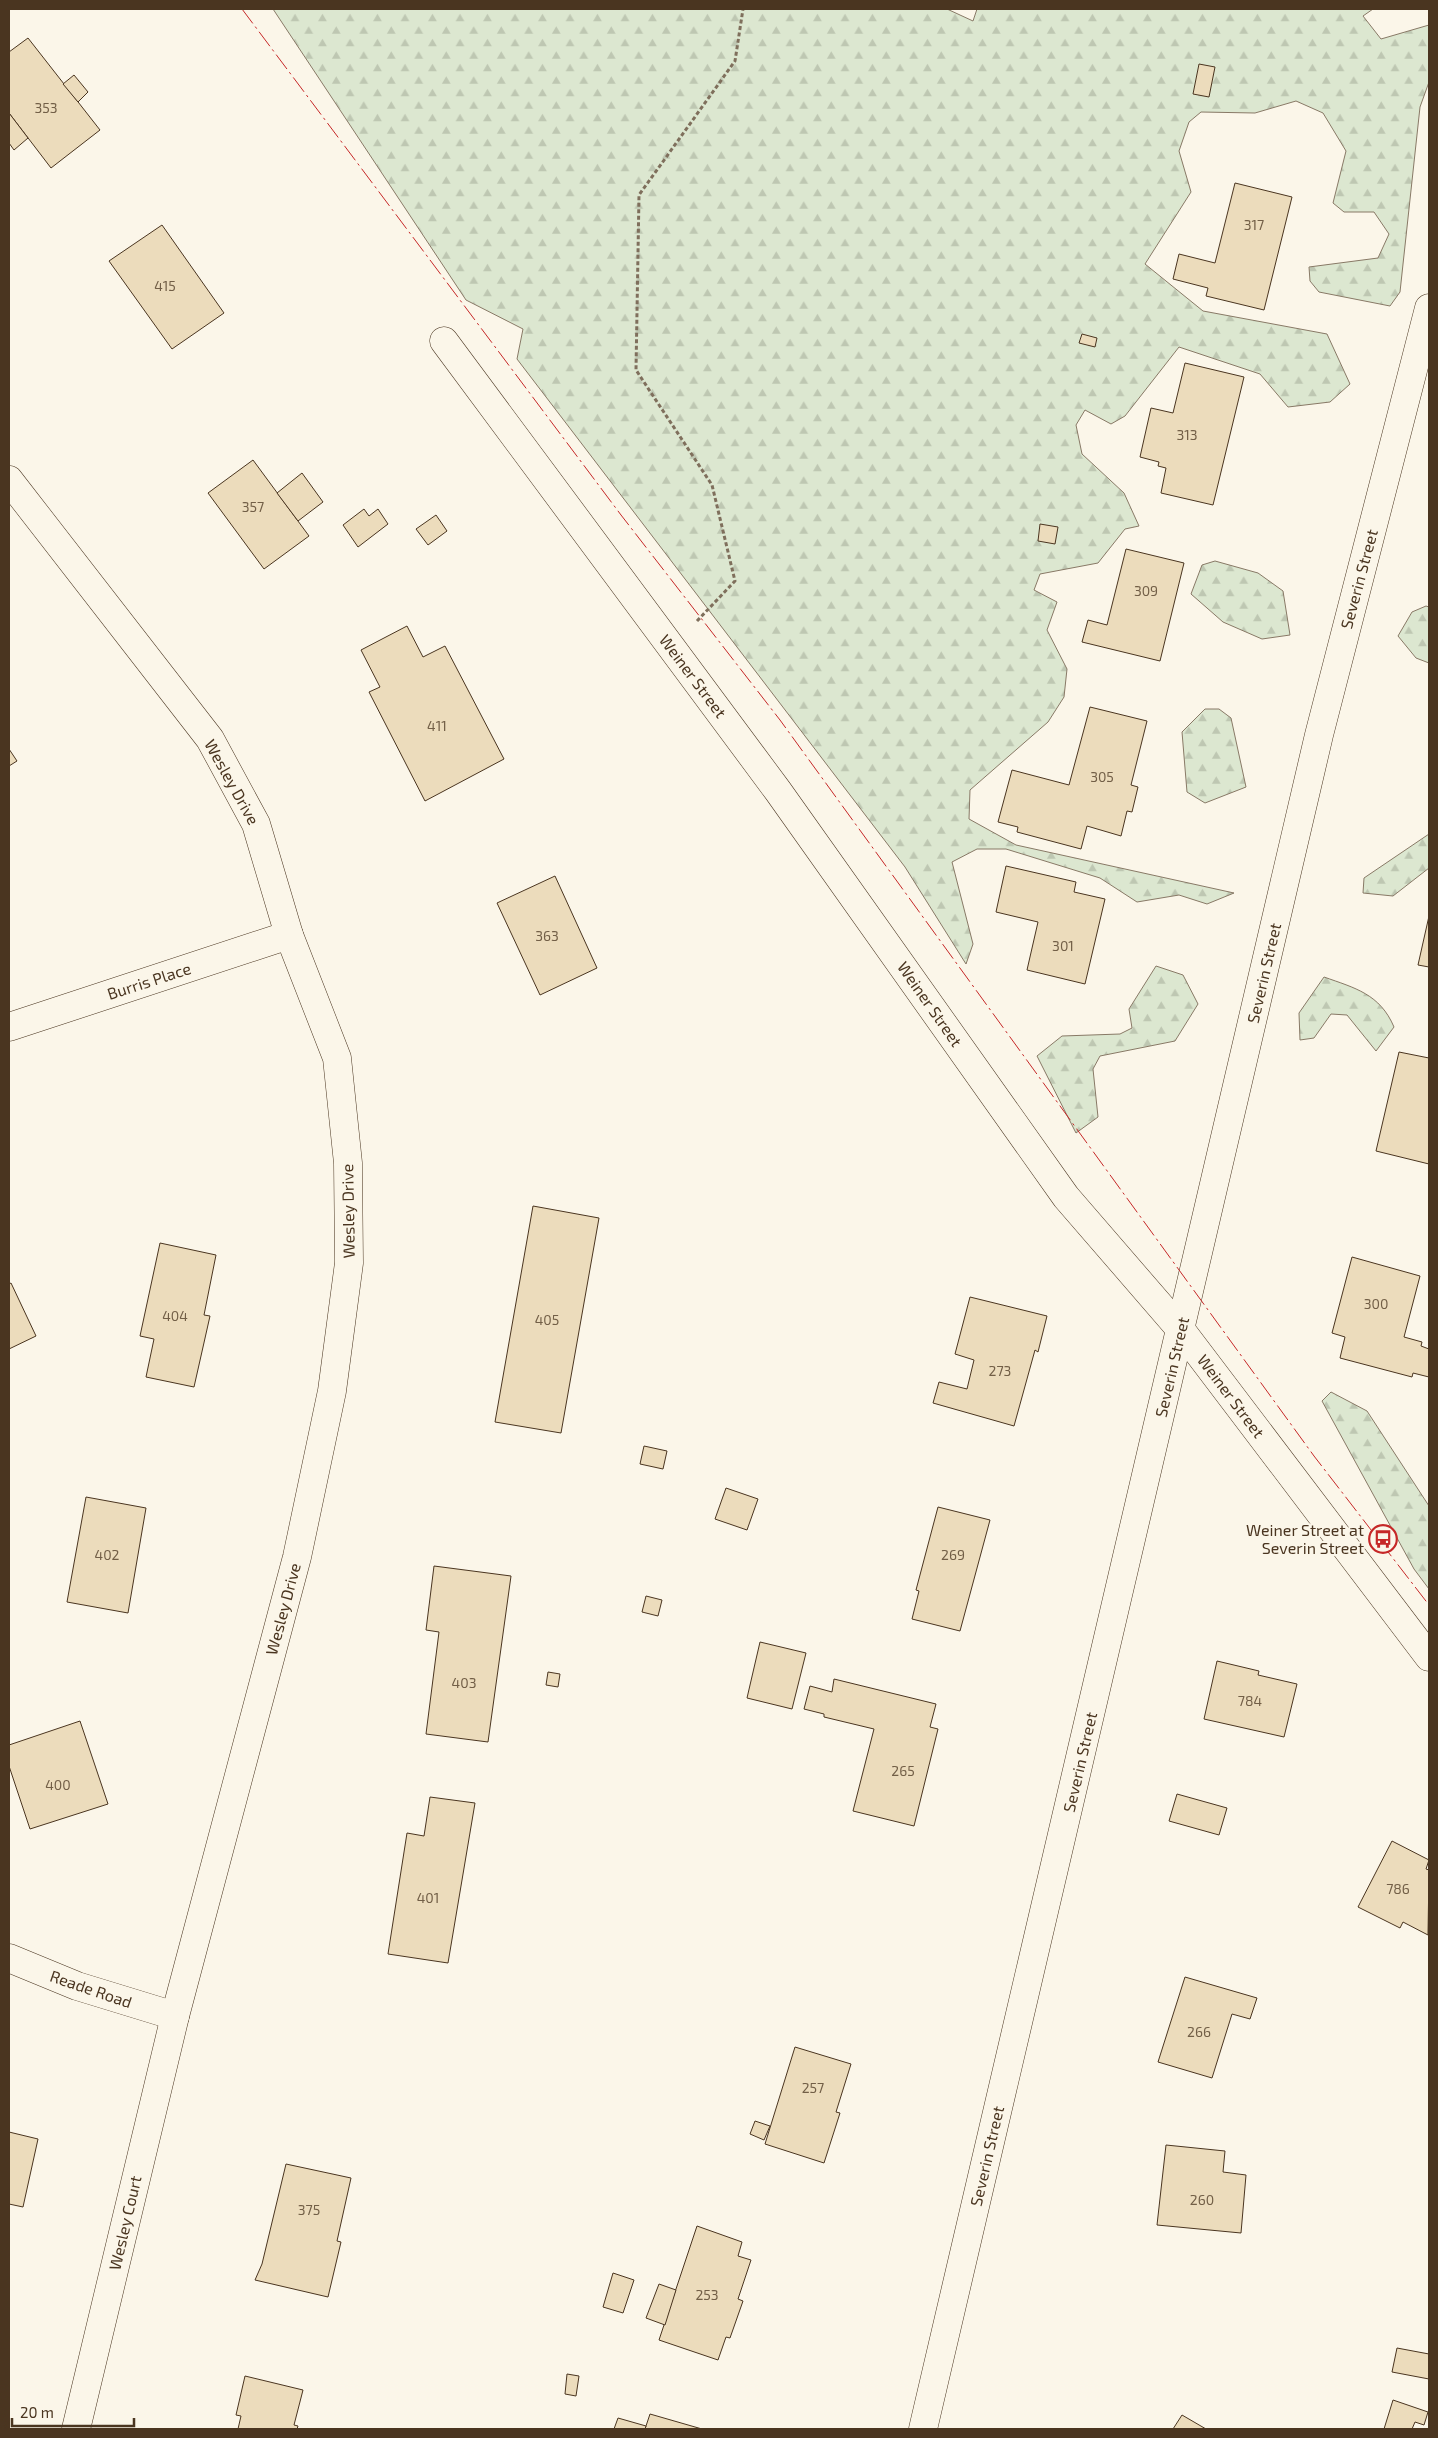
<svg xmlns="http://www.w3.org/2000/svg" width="1438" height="2438" viewBox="0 0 1438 2438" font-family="'Exo 2',sans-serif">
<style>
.forest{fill:url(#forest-firs);stroke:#887966}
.building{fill:#ecdcbc;stroke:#4a3520}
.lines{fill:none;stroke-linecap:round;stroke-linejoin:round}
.minor-casing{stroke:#4a3520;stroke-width:29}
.path{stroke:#7f6f5c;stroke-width:3;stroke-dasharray:4 2.5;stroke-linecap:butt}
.minor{stroke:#fbf6e9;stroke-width:28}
.power{stroke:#c62828;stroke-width:1;stroke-dasharray:18 4 2.5 4;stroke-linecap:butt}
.labels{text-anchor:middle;stroke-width:4;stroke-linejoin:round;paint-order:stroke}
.number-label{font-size:14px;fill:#725f47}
.street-label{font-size:16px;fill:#4a3520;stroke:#fbf6e9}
.poi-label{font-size:16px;fill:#4a3520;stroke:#fbf6e9;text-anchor:end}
</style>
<defs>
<pattern id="forest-firs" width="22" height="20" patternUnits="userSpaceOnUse" patternTransform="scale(1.25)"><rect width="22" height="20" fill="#dce7d0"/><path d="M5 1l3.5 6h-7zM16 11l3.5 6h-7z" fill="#bec7b2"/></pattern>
</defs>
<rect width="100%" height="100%" fill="#fbf6e9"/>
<!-- forest -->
<g class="forest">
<polygon points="273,9 947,9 973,21 977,9 1373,9 1363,16 1381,39 1429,25 1429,82 1420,107 1400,292 1390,306 1319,292 1310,281 1309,267 1378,258 1389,234 1374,212 1344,212 1333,203 1346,151 1323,113 1296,101 1255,113 1201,112 1189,122 1179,151 1191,192 1145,264 1203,311 1327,334 1350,384 1330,402 1288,407 1260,374 1179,347 1125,416 1111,424 1085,410 1076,425 1082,454 1124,493 1139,526 1125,529 1098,563 1040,574 1034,590 1057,602 1047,630 1067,669 1064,697 1048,722 970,790 969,819 1016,845 1234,893 1207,904 1179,895 1137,902 1100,878 1006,849 977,849 952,862 973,944 966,964 905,867 517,359 523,329 466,300"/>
<polygon points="1215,561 1258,573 1283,591 1290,635 1262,639 1223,622 1191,594 1202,565"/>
<polygon points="1426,606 1429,607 1429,663 1416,658 1398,636 1412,612"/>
<polygon points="1205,709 1219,709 1231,718 1246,787 1205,803 1187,792 1182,732"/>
<polygon points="1429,834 1429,868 1393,896 1363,893 1364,878"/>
<polygon points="1156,966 1183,975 1198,1004 1175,1041 1100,1056 1093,1069 1098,1117 1076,1133 1037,1056 1062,1036 1120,1034 1132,1028 1129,1009"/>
<path d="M1324 977C1355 988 1380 994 1394 1027L1376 1051 1347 1015 1331 1014 1314 1038 1300 1040 1299 1013Z"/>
<polygon points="1331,1392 1367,1411 1429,1506 1429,1589 1414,1569 1322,1401"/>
</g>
<!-- building -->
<g class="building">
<polygon points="28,38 100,130 51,168 9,113 9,52"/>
<polygon points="1199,64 1215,67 1209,97 1193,94"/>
<polygon points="74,75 88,92 78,102 63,84"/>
<polygon points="9,113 28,138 14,150 9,143"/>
<polygon points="1235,183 1292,197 1264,310 1206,296 1208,288 1173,279 1179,254 1215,263"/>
<polygon points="162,225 224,313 172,349 109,261"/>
<polygon points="1082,334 1097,338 1095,347 1079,343"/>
<polygon points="1185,363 1244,377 1213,505 1161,493 1166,468 1158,466 1159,462 1140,457 1151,408 1173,413"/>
<polygon points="253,460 309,536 264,569 208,493"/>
<polygon points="302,473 323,502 298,521 277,493"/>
<polygon points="364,509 369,516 378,509 388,524 358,547 343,525"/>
<polygon points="436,515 447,531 428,545 416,529"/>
<polygon points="1040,524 1058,527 1055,544 1038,541"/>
<polygon points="1126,549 1184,563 1160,661 1082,642 1088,620 1107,625"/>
<polygon points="407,626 423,657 445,646 504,759 425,801 369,692 380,687 361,650"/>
<polygon points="1090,707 1147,721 1131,785 1138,787 1132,812 1127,811 1121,836 1087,826 1081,849 1017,832 1018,827 998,822 1012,770 1069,785"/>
<polygon points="9,749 17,761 9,766"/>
<polygon points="1006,866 1076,882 1074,892 1105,899 1085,984 1027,970 1038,922 996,912"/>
<polygon points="555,876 597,968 540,995 497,903"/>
<polygon points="1429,916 1429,967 1418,965"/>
<polygon points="1399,1052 1429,1058 1429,1164 1376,1151"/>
<polygon points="533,1206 599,1218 561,1433 495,1422"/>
<polygon points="160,1243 216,1255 204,1315 210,1316 194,1387 146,1377 154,1339 140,1336"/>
<polygon points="1352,1257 1420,1276 1404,1337 1422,1342 1421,1346 1429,1349 1429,1377 1413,1373 1412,1377 1340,1358 1345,1337 1332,1333"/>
<polygon points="11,1283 36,1336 9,1349 9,1284"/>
<polygon points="970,1297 1047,1316 1038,1352 1035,1350 1014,1426 933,1403 939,1382 967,1389 974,1360 955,1354"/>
<polygon points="644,1446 667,1451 663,1469 640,1464"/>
<polygon points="726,1488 758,1499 747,1530 715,1519"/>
<polygon points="86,1497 146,1508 128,1613 67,1602"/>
<polygon points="938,1507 990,1520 960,1631 912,1619 919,1591 916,1590"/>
<polygon points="434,1566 511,1576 488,1742 426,1734 439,1632 426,1630"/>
<polygon points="646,1596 662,1600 658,1616 642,1612"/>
<polygon points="760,1642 806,1653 792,1709 747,1698"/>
<polygon points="1217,1661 1259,1671 1258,1675 1297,1684 1284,1737 1204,1719"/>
<polygon points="548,1672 560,1674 558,1687 546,1685"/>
<polygon points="834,1679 936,1704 930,1727 938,1729 914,1826 853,1811 874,1729 824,1717 824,1714 804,1709 810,1686 832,1692"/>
<polygon points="80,1721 108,1804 30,1829 9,1766 9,1745"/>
<polygon points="1177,1794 1227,1808 1219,1835 1169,1821"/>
<polygon points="430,1797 475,1803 448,1963 388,1954 407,1833 424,1836"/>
<polygon points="1392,1841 1429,1860 1426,1869 1429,1870 1428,1935 1403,1922 1400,1928 1358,1907"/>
<polygon points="1185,1977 1257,1998 1250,2019 1232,2014 1212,2078 1158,2062"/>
<polygon points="795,2047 851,2064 836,2112 840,2113 824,2163 765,2144"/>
<polygon points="755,2121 770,2126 764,2140 750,2134"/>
<polygon points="9,2132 38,2139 23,2207 9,2204"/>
<polygon points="1166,2145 1225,2151 1223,2172 1246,2175 1241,2233 1157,2225"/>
<polygon points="286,2164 351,2178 337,2241 341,2242 328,2297 255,2280 262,2264"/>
<polygon points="697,2226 742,2242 738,2256 751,2260 738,2299 743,2301 730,2338 726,2337 718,2360 659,2340"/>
<polygon points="613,2273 634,2280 623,2313 603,2307"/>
<polygon points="659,2284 676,2290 665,2325 646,2318"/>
<polygon points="1397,2348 1429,2354 1429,2379 1392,2372"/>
<polygon points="567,2374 579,2376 576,2396 565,2394"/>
<polygon points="245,2376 303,2390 294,2425 298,2426 297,2429 238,2429 241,2416 236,2415"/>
<polygon points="1393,2400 1428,2412 1424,2425 1415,2422 1412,2429 1384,2429"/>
<polygon points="650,2414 702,2429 645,2429"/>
<polygon points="1182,2415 1206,2429 1173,2429"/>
<polygon points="618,2418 646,2426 645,2429 614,2429"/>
</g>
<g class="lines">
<defs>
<g id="minor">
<polyline points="444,341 778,791 1066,1197 1181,1330 1429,1657"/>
<polyline points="9,480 210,739 256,824 289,935 337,1058 348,1163 349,1263 332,1391 297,1557 175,2016 76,2429"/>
<polyline points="9,1027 289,935"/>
<polyline points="9,1958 77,1986 175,2016"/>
<polyline points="923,2429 1319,735 1429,308"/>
</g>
</defs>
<!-- minor casing -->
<use href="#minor" class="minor-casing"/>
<!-- path -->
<polyline class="path" points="697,621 735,581 712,485 636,370 639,195 735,61 743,9"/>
<!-- minor -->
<use href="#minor" class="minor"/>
<!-- power -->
<polyline class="power" points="242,9 621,515 780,720 1314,1456 1429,1605"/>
</g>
<!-- icons -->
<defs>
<symbol id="bus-ring" viewBox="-11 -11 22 22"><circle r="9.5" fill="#fbf6e9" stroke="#c62828" stroke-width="1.5"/><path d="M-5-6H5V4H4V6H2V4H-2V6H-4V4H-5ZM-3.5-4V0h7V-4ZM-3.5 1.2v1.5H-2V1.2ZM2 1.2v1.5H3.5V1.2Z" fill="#c62828"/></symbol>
</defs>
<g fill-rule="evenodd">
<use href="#bus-ring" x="1367" y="1523" width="32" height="32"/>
</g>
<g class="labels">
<!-- number labels -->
<g class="number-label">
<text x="46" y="113">353</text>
<text x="1254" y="230">317</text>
<text x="165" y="291">415</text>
<text x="1187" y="440">313</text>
<text x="253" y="512">357</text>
<text x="1146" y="596">309</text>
<text x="437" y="731">411</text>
<text x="1102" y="782">305</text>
<text x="547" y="941">363</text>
<text x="1063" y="951">301</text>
<text x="1376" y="1309">300</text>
<text x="175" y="1321">404</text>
<text x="547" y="1325">405</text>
<text x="1000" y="1376">273</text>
<text x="107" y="1560">402</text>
<text x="953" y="1560">269</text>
<text x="464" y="1688">403</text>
<text x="1250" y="1706">784</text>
<text x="903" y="1776">265</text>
<text x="58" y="1790">400</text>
<text x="1398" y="1894">786</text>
<text x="428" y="1903">401</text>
<text x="1199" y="2037">266</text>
<text x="813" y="2093">257</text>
<text x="1202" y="2205">260</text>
<text x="309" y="2215">375</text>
<text x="707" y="2300">253</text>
</g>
<!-- street labels -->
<g class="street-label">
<text transform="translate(1359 579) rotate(-75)" y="6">Severin Street</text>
<text transform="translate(693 676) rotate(53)" y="6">Weiner Street</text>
<text transform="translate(232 782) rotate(61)" y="6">Wesley Drive</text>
<text transform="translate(1264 973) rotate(-77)" y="6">Severin Street</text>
<text transform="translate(149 981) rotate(-18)" y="6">Burris Place</text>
<text transform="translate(930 1004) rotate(55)" y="6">Weiner Street</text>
<text transform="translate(348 1211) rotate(-91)" y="6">Wesley Drive</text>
<text transform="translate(1172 1367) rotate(-77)" y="6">Severin Street</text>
<text transform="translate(1231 1396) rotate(53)" y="6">Weiner Street</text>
<text transform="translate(283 1609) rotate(-75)" y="6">Wesley Drive</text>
<text transform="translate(1080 1762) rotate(-77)" y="6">Severin Street</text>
<text transform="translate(91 1989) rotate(19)" y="6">Reade Road</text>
<text transform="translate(987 2156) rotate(-77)" y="6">Severin Street</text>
<text transform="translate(125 2223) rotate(-77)" y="6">Wesley Court</text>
</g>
<!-- poi labels -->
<g class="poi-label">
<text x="1364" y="1536">Weiner Street at<tspan x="1364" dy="18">Severin Street</tspan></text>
</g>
</g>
<!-- border -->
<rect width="1438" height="2438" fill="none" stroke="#4a3520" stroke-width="20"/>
<!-- scale -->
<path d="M12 2418v8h122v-8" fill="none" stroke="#4a3520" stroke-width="2.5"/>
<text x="20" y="2418" font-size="15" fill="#4a3520" stroke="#fbf6e9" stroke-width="4" paint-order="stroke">20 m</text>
</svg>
